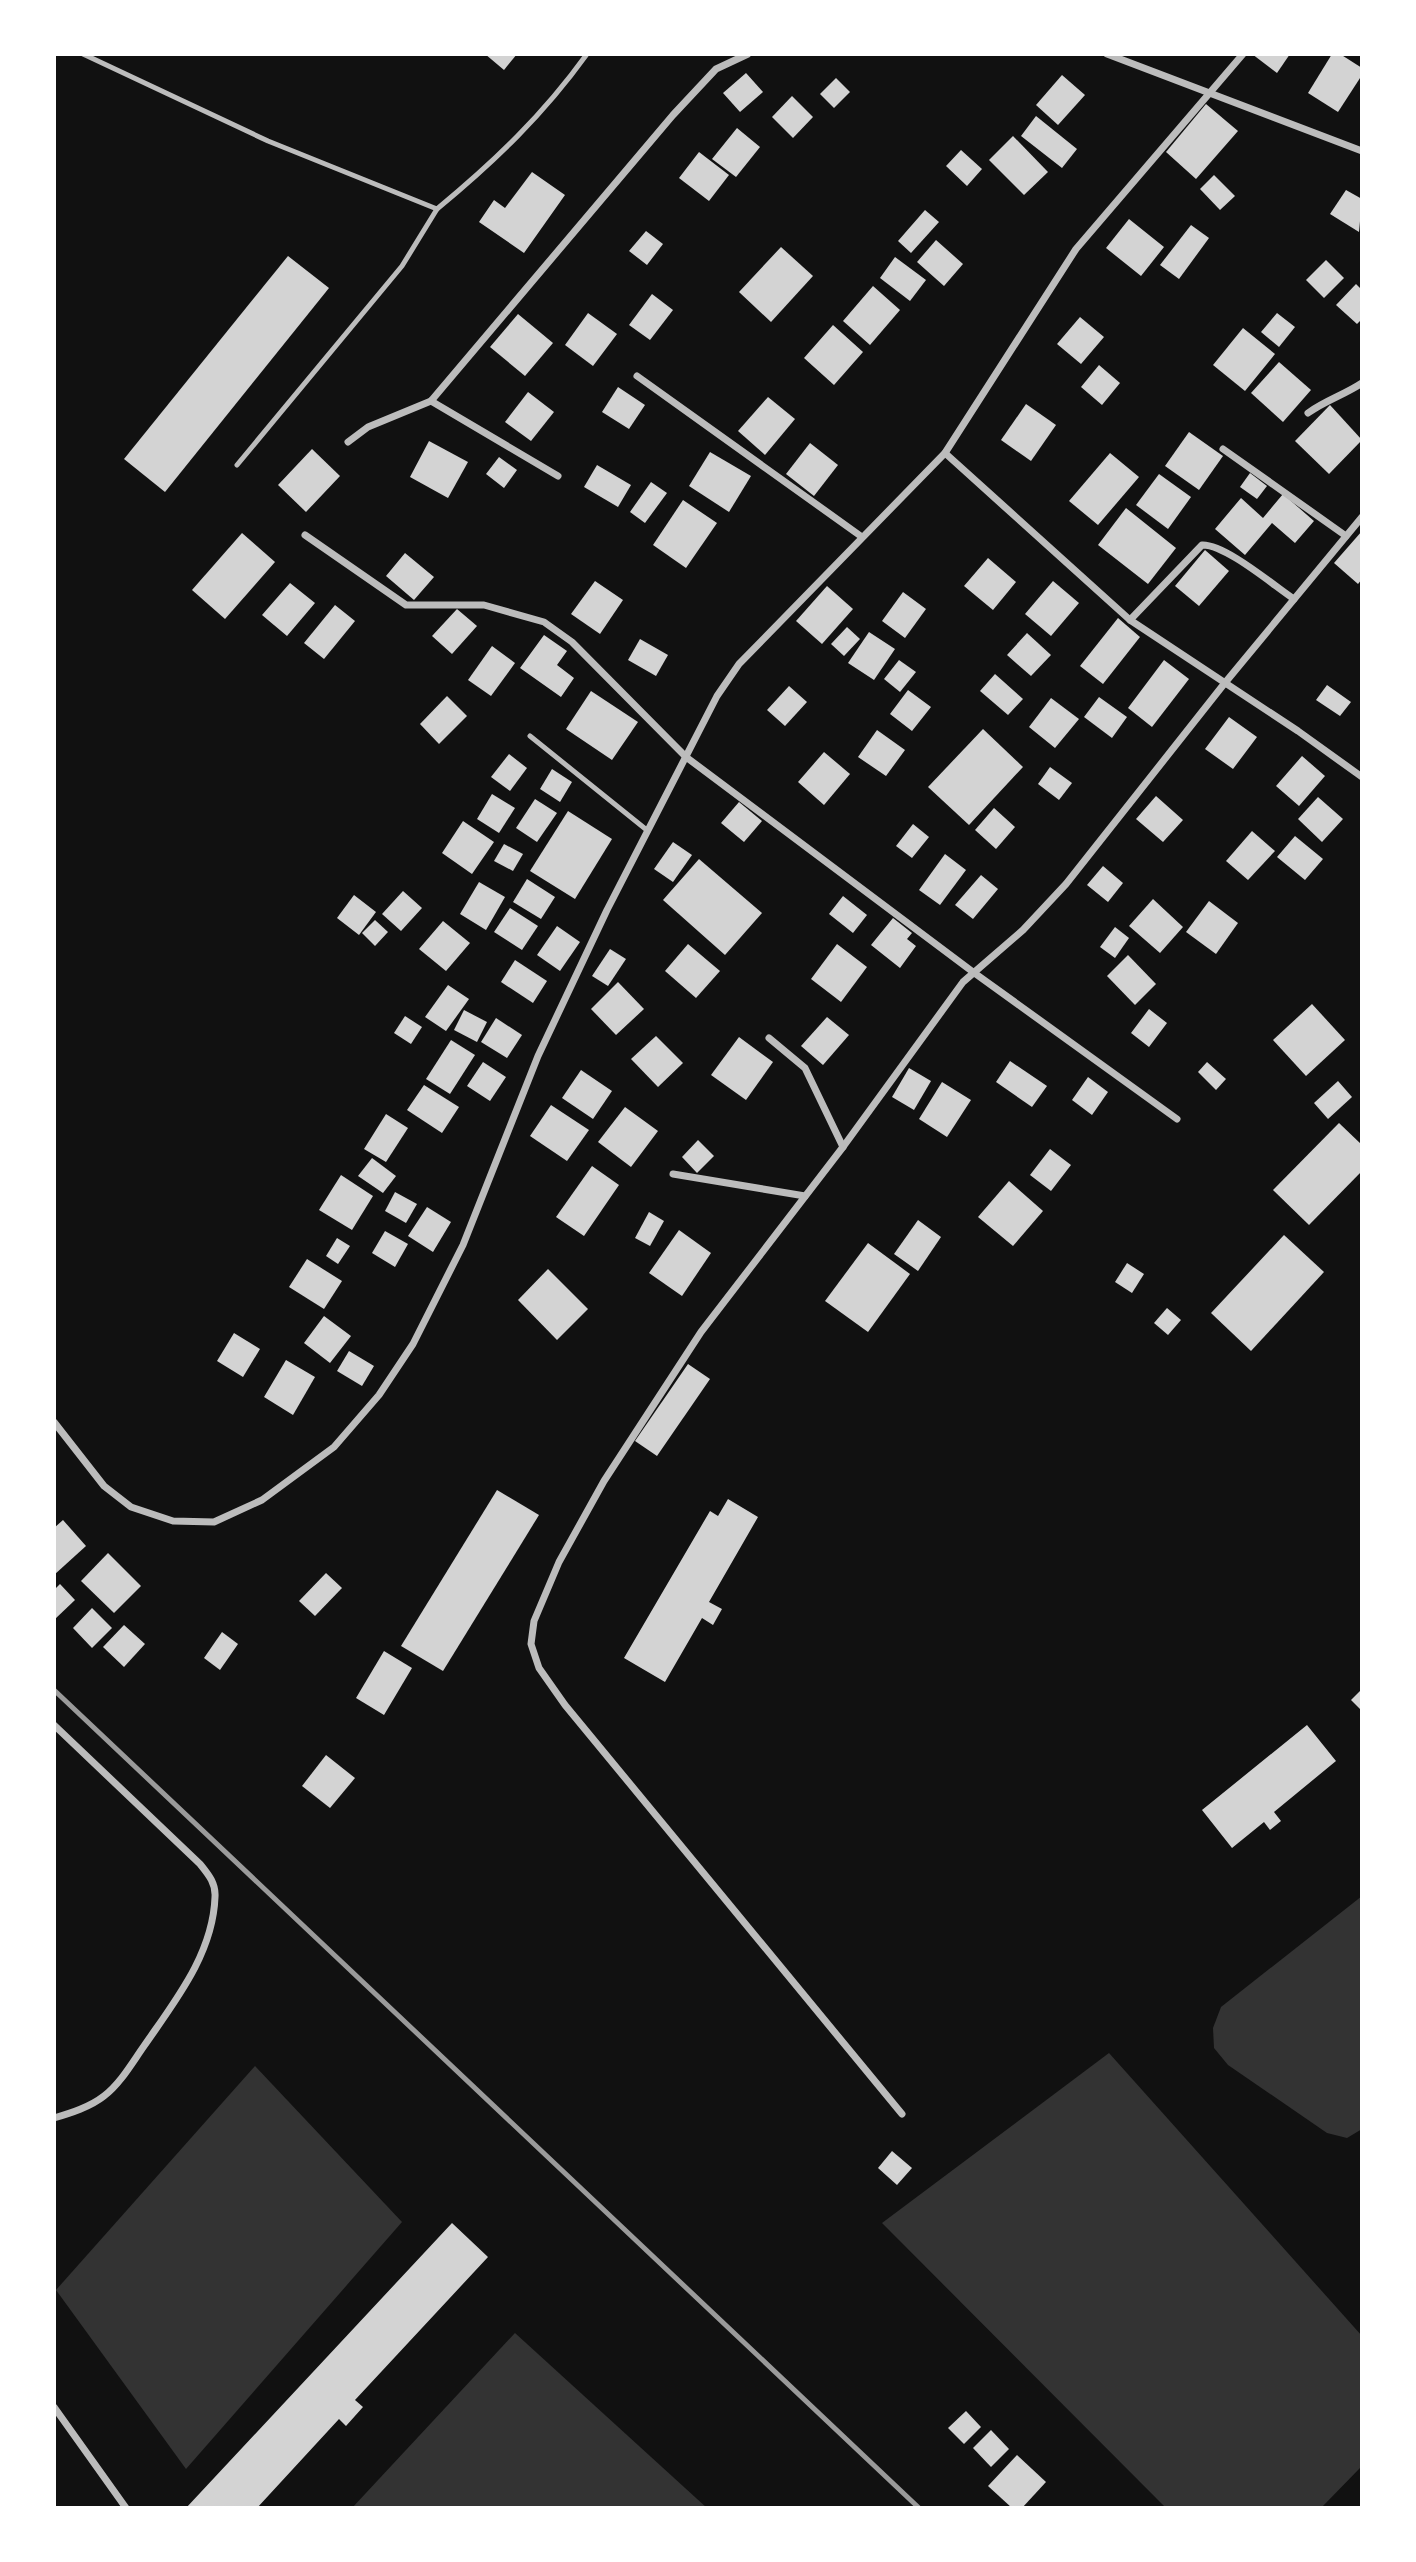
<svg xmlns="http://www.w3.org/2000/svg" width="1416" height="2562" viewBox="0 0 1416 2562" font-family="'IBM Plex Sans',sans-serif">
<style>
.water{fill:#333}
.building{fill:#d3d3d3}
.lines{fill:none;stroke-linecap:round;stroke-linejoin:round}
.service{stroke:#bcbcbc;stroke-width:5}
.minor{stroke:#bcbcbc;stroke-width:7}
.rail{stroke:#9a9a9a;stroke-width:5}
</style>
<rect width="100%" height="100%" fill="#111"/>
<!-- water -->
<g class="water">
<polygon points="1362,1896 1362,2129 1347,2138 1327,2133 1228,2065 1214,2048 1213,2028 1221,2007"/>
<polygon points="1109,2053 1362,2336 1360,2468 1321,2508 1166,2508 882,2223"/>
<polygon points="255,2066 402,2222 186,2469 56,2290"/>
<polygon points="515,2333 707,2508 352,2508"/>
</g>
<!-- building -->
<g class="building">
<polygon points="485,54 517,54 504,70"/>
<polygon points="1252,54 1290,54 1277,73"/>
<polygon points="1332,54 1340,54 1362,68 1362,75 1338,112 1308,93"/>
<polygon points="746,73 763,92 740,112 723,93"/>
<polygon points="1062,75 1085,95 1058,125 1036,105"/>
<polygon points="836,78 850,92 834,108 820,94"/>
<polygon points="792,96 813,117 793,138 772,117"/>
<polygon points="1206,104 1238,131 1196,179 1166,152"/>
<polygon points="1036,116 1077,149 1062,168 1021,136"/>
<polygon points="737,128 760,147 736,177 712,159"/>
<polygon points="1013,136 1048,172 1024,195 989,160"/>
<polygon points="961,150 982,169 967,186 946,166"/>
<polygon points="699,152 729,175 709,201 679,178"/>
<polygon points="532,172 565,195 524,253 479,222 494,200 505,208"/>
<polygon points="1214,175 1235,196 1220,210 1200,189"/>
<polygon points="1346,190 1362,199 1359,232 1330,214"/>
<polygon points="925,210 939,222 911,253 898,241"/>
<polygon points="1129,219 1164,247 1141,276 1106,248"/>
<polygon points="1191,225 1209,238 1179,279 1160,265"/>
<polygon points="646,231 663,244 647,265 629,251"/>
<polygon points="936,240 963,264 944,286 917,262"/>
<polygon points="781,247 813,276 771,322 739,292"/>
<polygon points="288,256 329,288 165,492 124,459"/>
<polygon points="895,257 926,280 910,301 880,278"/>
<polygon points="1326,260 1344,278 1324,298 1306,280"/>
<polygon points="1356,284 1362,290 1362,319 1357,324 1336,305"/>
<polygon points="873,286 900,310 870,345 843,321"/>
<polygon points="652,294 673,310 650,340 629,325"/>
<polygon points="588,313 617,334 593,366 565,345"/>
<polygon points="1277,313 1295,327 1279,347 1261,332"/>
<polygon points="518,314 553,343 525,376 490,347"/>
<polygon points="1080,317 1104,337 1081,364 1057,344"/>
<polygon points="833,325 863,352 834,385 804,358"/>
<polygon points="1243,328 1275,354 1245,391 1213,365"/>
<polygon points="1279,362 1311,390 1283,422 1251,393"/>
<polygon points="1099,365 1120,383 1102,405 1081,387"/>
<polygon points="618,387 645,405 629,429 602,412"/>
<polygon points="528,392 554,412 531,441 505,422"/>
<polygon points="768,397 795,419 765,455 738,431"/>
<polygon points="1026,404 1056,425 1031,461 1001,440"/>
<polygon points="1330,405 1362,440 1329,474 1295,441"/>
<polygon points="1189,432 1223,456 1199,490 1165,466"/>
<polygon points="429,441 468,462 448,498 410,477"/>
<polygon points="810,443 838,465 814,496 786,474"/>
<polygon points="312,449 340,476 306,512 278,485"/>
<polygon points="710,452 751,476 729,512 689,486"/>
<polygon points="1110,453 1139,477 1098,525 1069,501"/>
<polygon points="499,457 517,470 504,488 486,474"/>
<polygon points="597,465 631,485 618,507 584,487"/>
<polygon points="1250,473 1267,486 1257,499 1240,487"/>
<polygon points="1159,474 1191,497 1168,529 1136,505"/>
<polygon points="651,482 667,493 645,523 630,512"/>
<polygon points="1283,494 1314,521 1295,543 1272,523 1245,555 1215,529 1241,498 1263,518"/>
<polygon points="683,500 717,523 686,568 653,545"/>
<polygon points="1126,508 1176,548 1148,584 1098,545"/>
<polygon points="1362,531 1362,579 1358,584 1334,563"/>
<polygon points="242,533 275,562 225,619 192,590"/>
<polygon points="1205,550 1229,571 1199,606 1175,586"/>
<polygon points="405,553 434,577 414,600 386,576"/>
<polygon points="988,558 1016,582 993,610 964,586"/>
<polygon points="595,581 623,600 600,634 571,614"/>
<polygon points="1053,581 1079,603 1051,636 1025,614"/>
<polygon points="290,583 315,603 287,636 262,615"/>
<polygon points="827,586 853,609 822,644 796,621"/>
<polygon points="903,592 926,609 905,638 882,621"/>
<polygon points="335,605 355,621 324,659 304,643"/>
<polygon points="457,609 477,626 452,654 432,636"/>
<polygon points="1118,618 1140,637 1103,684 1080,666"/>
<polygon points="847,627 860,639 844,656 831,644"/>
<polygon points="869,632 895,649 874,680 848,663"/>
<polygon points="1027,633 1051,655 1031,676 1007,655"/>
<polygon points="544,635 567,651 557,665 574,678 561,697 520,668"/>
<polygon points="640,639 668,655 656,676 628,660"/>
<polygon points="492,646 515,663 491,696 468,680"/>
<polygon points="899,660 916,672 900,692 884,679"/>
<polygon points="1164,660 1189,679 1152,727 1128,708"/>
<polygon points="995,674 1023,699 1008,715 980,691"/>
<polygon points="1327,685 1351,702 1340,716 1316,700"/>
<polygon points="789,686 807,702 785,726 767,710"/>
<polygon points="908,690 931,707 912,731 890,714"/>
<polygon points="591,691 638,722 612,760 566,729"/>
<polygon points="447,696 467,716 439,744 420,724"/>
<polygon points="1099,697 1127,717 1112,738 1084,717"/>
<polygon points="1051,698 1079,719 1055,748 1029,727"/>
<polygon points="1229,717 1257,737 1233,769 1205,749"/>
<polygon points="983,729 1023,767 969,825 928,787"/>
<polygon points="877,730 905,750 886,776 858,757"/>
<polygon points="824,752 850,774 824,805 798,782"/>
<polygon points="509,754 527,768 510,791 491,777"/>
<polygon points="1302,756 1325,776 1299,806 1276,786"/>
<polygon points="1050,767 1072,783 1059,800 1038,784"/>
<polygon points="552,769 572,782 560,802 540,789"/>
<polygon points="492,794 515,808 499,833 477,819"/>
<polygon points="1156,796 1183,820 1163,842 1136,819"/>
<polygon points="1318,797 1343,819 1322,842 1298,819"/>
<polygon points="535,799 557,813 537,842 516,828"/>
<polygon points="739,802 762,821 744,842 721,823"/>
<polygon points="994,808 1015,827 996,849 975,830"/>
<polygon points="568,811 612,839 575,899 530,871"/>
<polygon points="463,821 494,842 472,874 442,853"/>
<polygon points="913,824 929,837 912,858 896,846"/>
<polygon points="1252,831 1275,851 1248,880 1226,861"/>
<polygon points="1295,836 1323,859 1305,880 1277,857"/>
<polygon points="673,842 692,855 673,882 654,869"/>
<polygon points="504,844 523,854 513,871 494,861"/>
<polygon points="945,854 966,870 940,905 919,890"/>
<polygon points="699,859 762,913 725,955 663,900"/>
<polygon points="1103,866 1123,883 1108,902 1087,885"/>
<polygon points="981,875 998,889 973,919 955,905"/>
<polygon points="527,879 555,897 541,919 513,902"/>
<polygon points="479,882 505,897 486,930 460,914"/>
<polygon points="403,891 422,908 401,931 382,914"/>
<polygon points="354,895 376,912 359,935 337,918"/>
<polygon points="843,896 867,915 853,933 829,914"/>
<polygon points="1153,899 1183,927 1160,953 1129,926"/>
<polygon points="1209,901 1238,923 1216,954 1186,932"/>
<polygon points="510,908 538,926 522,950 494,932"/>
<polygon points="893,918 912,933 907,939 916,946 900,968 871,945"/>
<polygon points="375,920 388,932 375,946 362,933"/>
<polygon points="443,921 470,943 446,971 419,949"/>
<polygon points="557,926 580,942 560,971 537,955"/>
<polygon points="1115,927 1129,938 1115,958 1100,947"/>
<polygon points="688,944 720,971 696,998 665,971"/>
<polygon points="837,944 867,967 841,1002 811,979"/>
<polygon points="610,949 626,959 608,986 592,976"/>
<polygon points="1128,955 1156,984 1135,1005 1107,976"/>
<polygon points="515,960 547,981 533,1003 501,982"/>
<polygon points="618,982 644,1009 616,1035 591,1009"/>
<polygon points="448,985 469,999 446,1031 425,1017"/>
<polygon points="1312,1004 1345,1040 1306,1076 1273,1040"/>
<polygon points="1149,1009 1167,1023 1149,1047 1131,1033"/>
<polygon points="464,1010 487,1022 477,1042 454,1030"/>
<polygon points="405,1016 422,1027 411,1044 394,1033"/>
<polygon points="827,1017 849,1035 823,1065 801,1046"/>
<polygon points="496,1018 522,1035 507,1058 481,1042"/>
<polygon points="656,1036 683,1063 658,1087 631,1059"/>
<polygon points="739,1037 773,1062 746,1100 711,1075"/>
<polygon points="451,1040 475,1055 450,1094 426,1079"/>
<polygon points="1010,1061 1047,1086 1032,1107 996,1082"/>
<polygon points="483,1062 506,1077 490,1101 467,1086"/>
<polygon points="1207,1062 1226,1079 1216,1090 1198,1072"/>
<polygon points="909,1068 931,1081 914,1110 892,1097"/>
<polygon points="581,1070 612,1091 593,1119 562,1098"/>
<polygon points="1088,1077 1108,1092 1092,1115 1072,1100"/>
<polygon points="1338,1081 1352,1097 1328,1119 1314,1103"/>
<polygon points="942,1082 971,1100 947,1137 919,1119"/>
<polygon points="424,1085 459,1107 442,1133 407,1110"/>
<polygon points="551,1105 589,1130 567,1161 530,1136"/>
<polygon points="625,1107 658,1131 631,1167 598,1142"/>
<polygon points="386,1114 408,1128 386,1162 364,1149"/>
<polygon points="1339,1123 1362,1145 1362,1171 1309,1225 1273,1190"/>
<polygon points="698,1140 714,1156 697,1173 682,1157"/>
<polygon points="1050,1149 1071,1165 1051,1191 1030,1175"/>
<polygon points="372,1158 396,1176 383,1193 358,1176"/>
<polygon points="592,1166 619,1185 584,1236 556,1217"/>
<polygon points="341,1175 373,1196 352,1230 319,1210"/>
<polygon points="1009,1181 1043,1211 1013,1246 978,1217"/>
<polygon points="395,1192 417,1204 406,1223 385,1211"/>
<polygon points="427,1207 451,1222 433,1252 408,1236"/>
<polygon points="649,1212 664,1221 650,1246 635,1238"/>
<polygon points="918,1220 941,1237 918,1271 894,1254"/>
<polygon points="679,1230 711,1253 682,1296 649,1273"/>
<polygon points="385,1231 408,1244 395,1267 372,1253"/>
<polygon points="1284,1235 1324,1272 1251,1351 1211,1313"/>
<polygon points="337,1238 350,1246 338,1264 326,1256"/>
<polygon points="868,1243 910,1274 868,1332 825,1301"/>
<polygon points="307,1259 342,1281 324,1309 289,1287"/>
<polygon points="1127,1263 1144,1274 1132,1293 1115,1282"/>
<polygon points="548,1269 588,1309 557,1340 518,1300"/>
<polygon points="1167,1308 1181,1320 1168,1335 1154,1323"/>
<polygon points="324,1316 351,1336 330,1363 304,1343"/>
<polygon points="234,1333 260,1349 243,1377 217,1361"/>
<polygon points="349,1351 374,1366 362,1386 337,1371"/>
<polygon points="286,1360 315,1377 293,1415 264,1397"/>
<polygon points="688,1364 710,1379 657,1456 635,1441"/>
<polygon points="497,1490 539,1515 443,1671 401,1646"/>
<polygon points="728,1499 758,1517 709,1602 722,1609 713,1625 702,1618 665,1682 624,1658 710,1511 718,1516"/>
<polygon points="63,1520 86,1546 54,1575 54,1528"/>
<polygon points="108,1553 141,1586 114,1613 81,1581"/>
<polygon points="326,1573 342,1588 315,1616 299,1601"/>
<polygon points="60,1584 75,1600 54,1620 54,1590"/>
<polygon points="92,1608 112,1628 92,1648 73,1628"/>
<polygon points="124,1625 145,1644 124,1667 103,1647"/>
<polygon points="222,1632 238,1644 220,1670 204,1658"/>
<polygon points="384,1651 412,1668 384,1715 356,1698"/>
<polygon points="1362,1689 1362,1711 1351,1700"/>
<polygon points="1307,1725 1336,1761 1274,1812 1281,1821 1270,1830 1264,1822 1232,1848 1202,1810"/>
<polygon points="326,1755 355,1778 330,1808 302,1786"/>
<polygon points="892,2151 912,2168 897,2185 878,2168"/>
<polygon points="452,2223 488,2257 355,2400 363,2407 346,2426 339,2419 257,2508 186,2508"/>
<polygon points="966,2411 981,2427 964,2444 948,2428"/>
<polygon points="991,2430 1009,2449 991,2467 973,2448"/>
<polygon points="1017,2455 1046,2482 1022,2508 1012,2508 988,2486"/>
</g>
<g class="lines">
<!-- service -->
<g class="service">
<path d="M83 54 268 141 437 209C495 161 543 115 587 54"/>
<polyline points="237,465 402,266 437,209"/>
<polyline points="530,736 648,831"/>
</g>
<!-- minor -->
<g class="minor">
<polyline points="1107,54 1362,151"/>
<polyline points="637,376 862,537"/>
<polyline points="431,401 558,476"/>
<path d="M1308 413C1326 400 1344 395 1362 383"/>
<polyline points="348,442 368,427 431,401 673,115 716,69 748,54"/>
<polyline points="1223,449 1346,536"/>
<polyline points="945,453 1130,620 1298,731 1362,777"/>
<polyline points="305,535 406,605 484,605 544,622 572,642 686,757 973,972 1177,1119"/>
<path d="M1130 620 1202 545C1225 544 1273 585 1294 599"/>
<polyline points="769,1038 805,1068 843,1147"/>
<polyline points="673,1174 805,1196"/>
<polyline points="54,1422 104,1486 131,1507 173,1521 214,1522 262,1500 334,1447 379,1395 413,1344 463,1245 538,1056 607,910 717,696 739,664 945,453 1076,249 1243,54"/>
<path d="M54 1725 200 1864C208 1874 216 1883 215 1897 213 1954 175 2001 144 2046 132 2063 120 2084 104 2096 90 2107 71 2113 54 2118"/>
<polyline points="902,2114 565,1705 539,1668 531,1644 534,1621 559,1562 604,1481 701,1332 843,1147 963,982 1023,930 1066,884 1224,684 1362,517"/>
<polyline points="54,2407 126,2508"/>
</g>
<!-- rail -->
<polyline class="rail" points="54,1690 919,2508"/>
</g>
<!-- border -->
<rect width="1416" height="2562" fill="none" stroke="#ffffff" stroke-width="112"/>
</svg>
